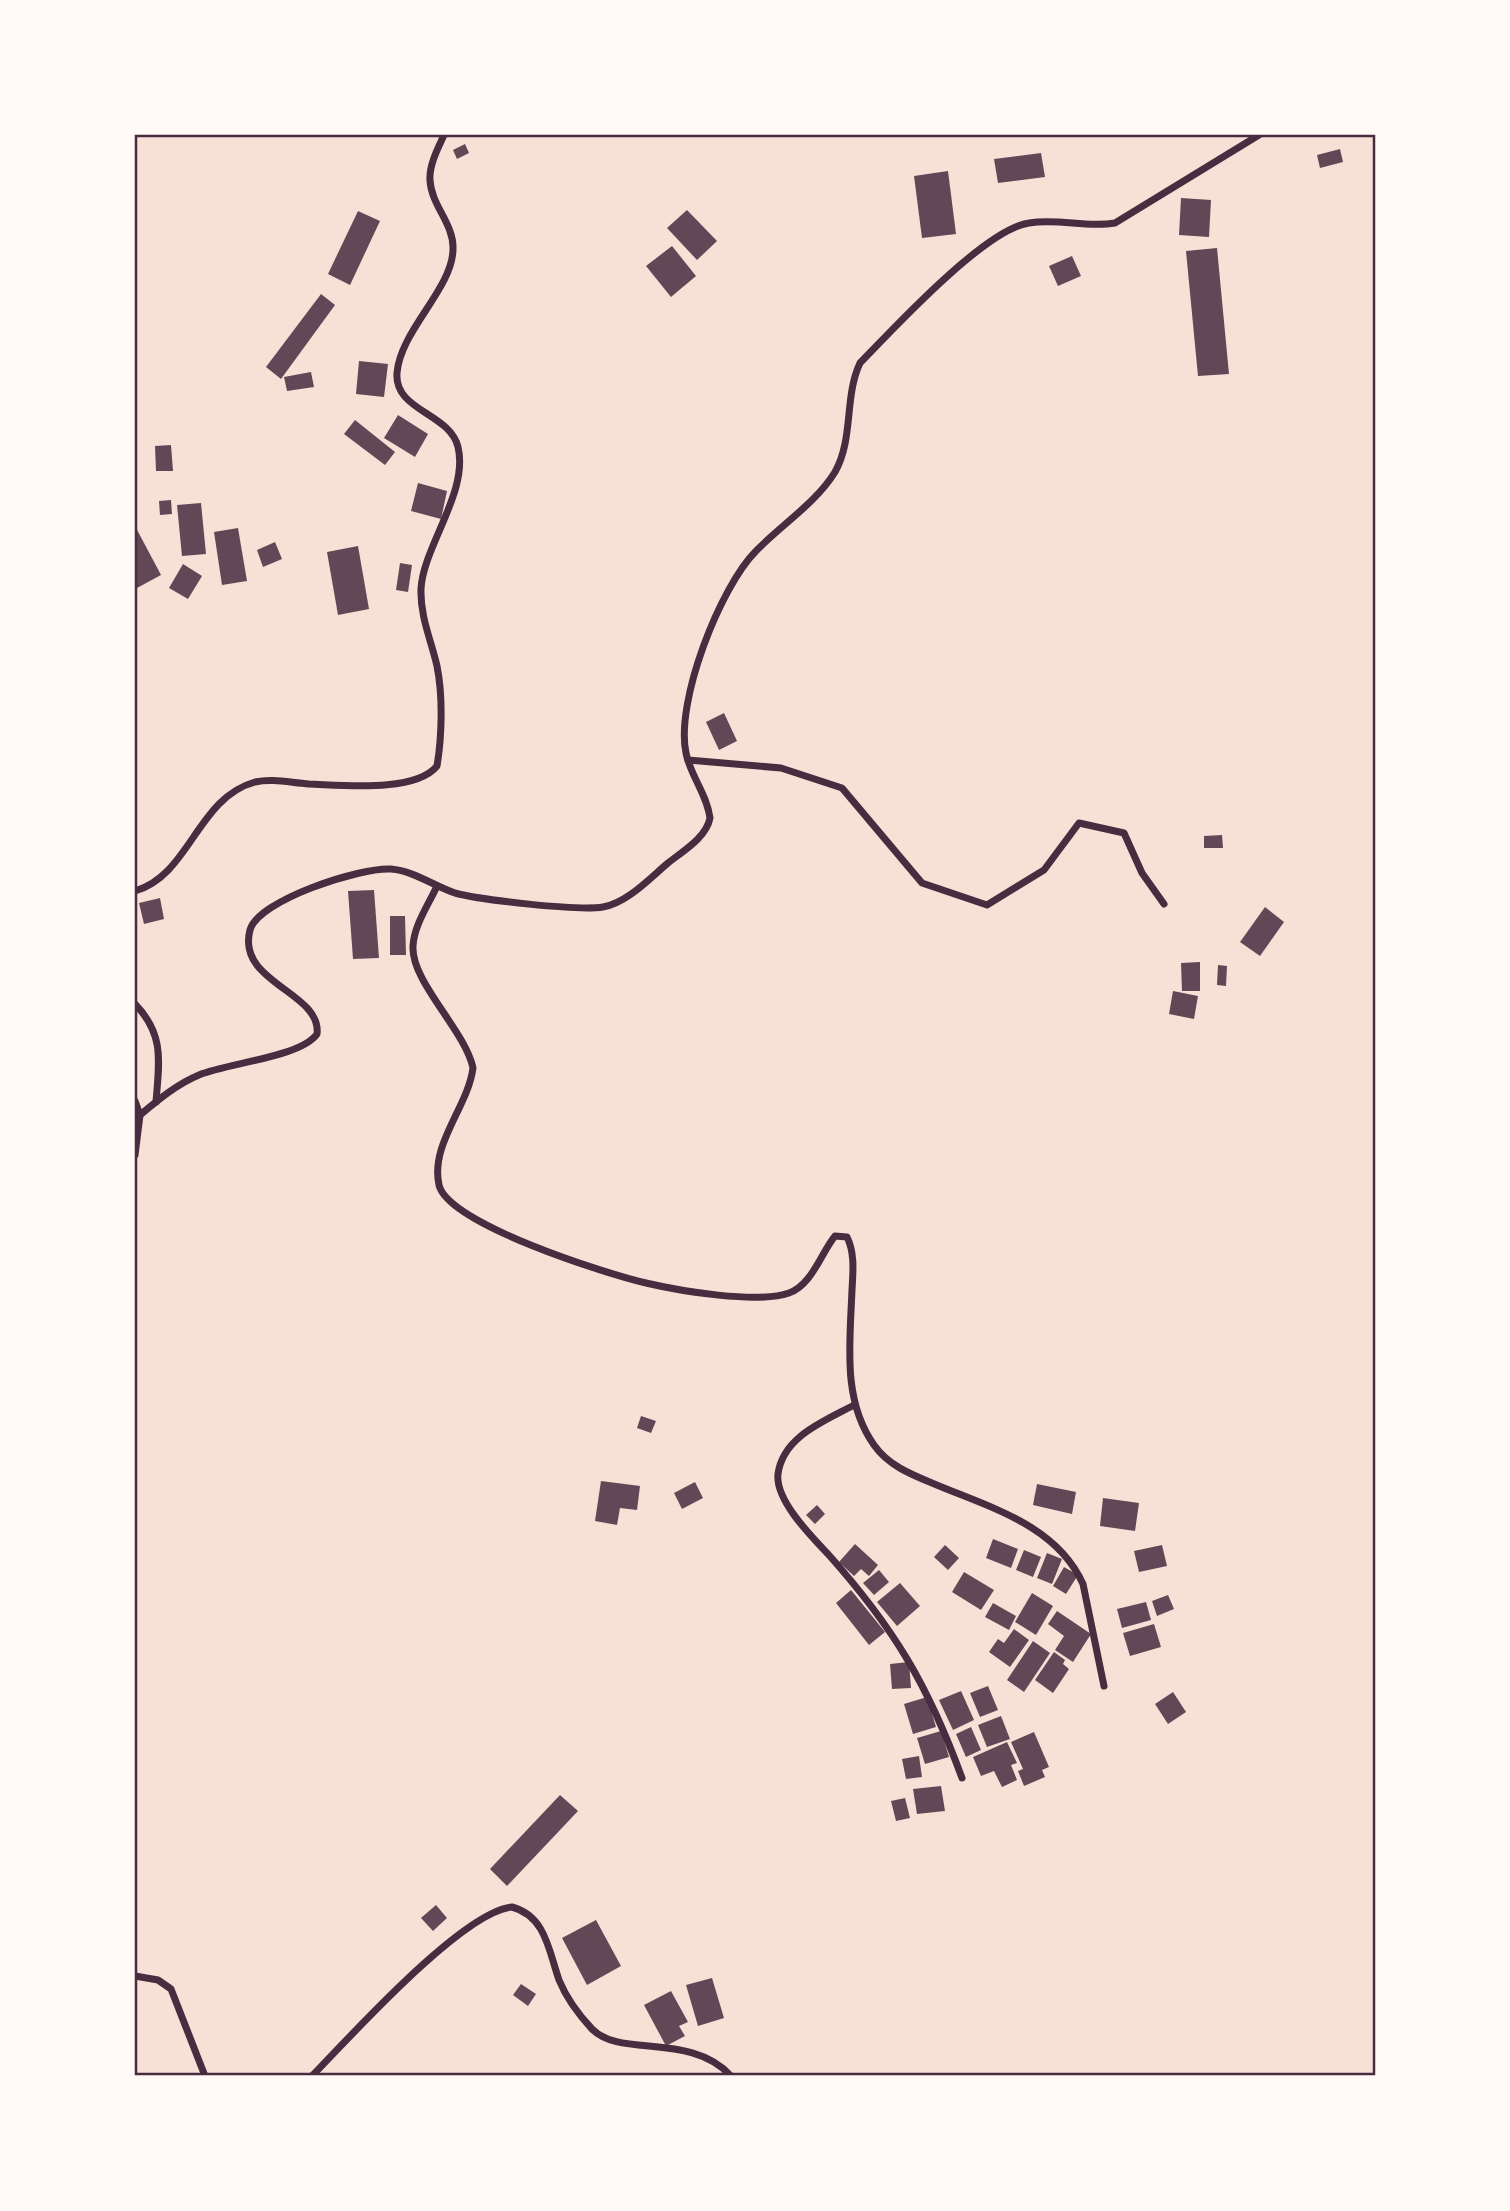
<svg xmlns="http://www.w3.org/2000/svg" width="1510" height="2211" viewBox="0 0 1510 2211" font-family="'Libre Baskerville',serif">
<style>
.building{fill:#644757}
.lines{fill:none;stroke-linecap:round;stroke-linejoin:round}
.minor{stroke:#4a2c40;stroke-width:7}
.neatline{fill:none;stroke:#4a2c40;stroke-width:2.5}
</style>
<rect width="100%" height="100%" fill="#f7e1d7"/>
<!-- building -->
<g class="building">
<polygon points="465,144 469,153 457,159 453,150"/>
<polygon points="1340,149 1343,162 1320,168 1317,155"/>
<polygon points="1041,153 1045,177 998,183 994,159"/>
<polygon points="948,171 956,234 922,238 914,176"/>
<polygon points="1181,198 1211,200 1209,237 1179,235"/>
<polygon points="687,210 717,241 697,260 667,228"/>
<polygon points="358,211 380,221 350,285 328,274"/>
<polygon points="672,246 696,276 671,297 646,266"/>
<polygon points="1217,248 1229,374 1198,376 1186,251"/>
<polygon points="1072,256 1081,276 1058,286 1049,266"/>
<polygon points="321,294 335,305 281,379 266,367"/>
<polygon points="359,361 388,364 384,397 356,394"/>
<polygon points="311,372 314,387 287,391 284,377"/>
<polygon points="398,415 428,434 415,457 384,438"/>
<polygon points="355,420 395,452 385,465 344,434"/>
<polygon points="171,445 173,471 156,471 155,446"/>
<polygon points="418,483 447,491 441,519 411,511"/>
<polygon points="171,500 172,514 160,515 159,501"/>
<polygon points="201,503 206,554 182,556 177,505"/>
<polygon points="135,526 161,575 137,588 135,584"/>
<polygon points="238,528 247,581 222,585 214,532"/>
<polygon points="275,542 282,559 263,567 257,550"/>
<polygon points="358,546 369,609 338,615 327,552"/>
<polygon points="400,563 412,565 408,592 396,590"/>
<polygon points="183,564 202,576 188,599 169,588"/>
<polygon points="724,713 737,741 719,750 706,722"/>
<polygon points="1222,835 1223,848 1204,848 1204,836"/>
<polygon points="374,890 379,958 353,959 348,891"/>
<polygon points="160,898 164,919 144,924 139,903"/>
<polygon points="1265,907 1284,922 1260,956 1240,942"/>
<polygon points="390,916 405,916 406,955 390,955"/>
<polygon points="1200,962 1200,991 1182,991 1181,963"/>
<polygon points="1218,965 1227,966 1226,986 1217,985"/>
<polygon points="1173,991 1198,996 1194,1019 1169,1014"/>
<polygon points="641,1416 656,1421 651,1433 637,1428"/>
<polygon points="601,1481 640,1486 637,1510 620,1508 617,1525 595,1521"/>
<polygon points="695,1482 703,1498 682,1509 674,1493"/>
<polygon points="1037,1484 1076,1492 1072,1514 1033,1505"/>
<polygon points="1103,1498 1139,1503 1135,1531 1100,1526"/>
<polygon points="817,1505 825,1514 815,1524 806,1515"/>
<polygon points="993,1539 1018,1549 1011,1568 986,1558"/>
<polygon points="855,1544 878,1565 869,1576 861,1569 854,1576 839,1562"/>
<polygon points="945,1545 959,1558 948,1570 934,1557"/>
<polygon points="1162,1545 1167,1566 1139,1572 1134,1551"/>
<polygon points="1024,1550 1041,1557 1033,1577 1016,1570"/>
<polygon points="1047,1553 1062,1559 1052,1584 1037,1578"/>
<polygon points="1064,1567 1078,1575 1066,1594 1053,1586"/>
<polygon points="879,1570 889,1582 874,1595 863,1583"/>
<polygon points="964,1572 994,1590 981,1610 952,1592"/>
<polygon points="900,1583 920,1606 897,1626 877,1602"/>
<polygon points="851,1590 885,1632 869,1645 836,1603"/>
<polygon points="1032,1593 1053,1606 1036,1635 1015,1622"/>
<polygon points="1168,1595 1174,1609 1157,1616 1152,1601"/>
<polygon points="1146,1602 1151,1620 1122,1628 1117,1609"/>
<polygon points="993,1603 1016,1616 1009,1630 985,1617"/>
<polygon points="1057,1611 1091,1634 1073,1662 1055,1650 1064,1636 1048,1624"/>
<polygon points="1154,1624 1161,1647 1130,1656 1123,1633"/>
<polygon points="1014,1629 1029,1640 1010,1667 989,1652 998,1639 1004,1643"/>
<polygon points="1033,1641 1050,1653 1024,1692 1007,1680"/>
<polygon points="1054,1652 1065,1660 1063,1664 1069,1669 1053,1693 1035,1680"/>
<polygon points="909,1662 911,1688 892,1689 890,1664"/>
<polygon points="988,1686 998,1710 980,1717 970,1693"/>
<polygon points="961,1691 974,1720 953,1730 939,1700"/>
<polygon points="1173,1692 1186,1712 1168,1724 1155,1704"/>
<polygon points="927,1697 936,1727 913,1734 904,1704"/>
<polygon points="1001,1716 1010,1739 987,1747 978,1725"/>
<polygon points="971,1727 981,1750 966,1757 956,1734"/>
<polygon points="941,1731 949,1757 925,1764 917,1738"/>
<polygon points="1034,1732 1049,1767 1042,1770 1045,1777 1024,1786 1018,1771 1023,1769 1011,1742"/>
<polygon points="1007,1742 1017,1763 1011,1765 1017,1780 1002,1787 994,1771 981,1776 973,1757"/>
<polygon points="919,1756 922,1777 906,1779 902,1759"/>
<polygon points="941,1786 945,1811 917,1814 913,1789"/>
<polygon points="560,1795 578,1811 507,1886 490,1869"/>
<polygon points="905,1798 910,1818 896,1821 891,1801"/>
<polygon points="436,1905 447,1918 433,1931 421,1918"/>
<polygon points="596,1920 621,1966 587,1985 562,1938"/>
<polygon points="712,1978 724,2018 698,2026 686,1985"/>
<polygon points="521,1984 536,1994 528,2006 513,1995"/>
<polygon points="671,1991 688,2022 679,2026 685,2036 666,2046 644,2005"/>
</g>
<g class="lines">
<!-- minor -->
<g class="minor">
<polyline points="688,760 781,768 842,788 922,883 987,905 1044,870 1079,823 1124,833 1142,873 1164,904"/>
<path d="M437 886C429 904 414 925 413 946 411 982 465 1030 473 1068 468 1107 430 1144 439 1185 448 1224 607 1274 646 1283 680 1291 757 1304 789 1293 812 1285 821 1253 835 1236L847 1237C855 1253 853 1272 852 1290 850 1343 842 1400 874 1445 888 1465 910 1474 932 1483 988 1507 1056 1524 1083 1584L1104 1686"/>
<path d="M135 891C190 875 197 798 255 782 273 778 291 783 309 784 342 785 415 793 437 766 442 736 443 696 437 666 431 640 420 616 421 589 423 547 469 492 458 447 450 413 394 411 397 373 400 331 453 288 453 249 454 224 431 205 430 180 429 165 438 148 444 135"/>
<path d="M135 1004C165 1035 159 1062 156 1102"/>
<polyline points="135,1101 140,1115 135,1155"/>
<path d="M140 1115C158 1100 177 1084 199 1075 228 1063 301 1057 317 1034 322 992 236 983 250 930 258 900 361 867 391 869 414 871 434 886 455 893 481 900 577 911 603 907 627 903 650 878 668 863 683 851 706 838 710 818 707 794 690 775 686 753 675 702 720 587 756 551 781 525 816 503 835 472 854 438 844 397 860 363 893 329 985 229 1029 223 1059 218 1086 228 1115 223L1259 135"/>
<path d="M854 1405C825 1421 783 1436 778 1474 775 1500 811 1536 828 1554 894 1628 928 1685 962 1778"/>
<polyline points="135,1976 158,1980 171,1989 205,2076"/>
<path d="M312 2076C350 2037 462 1912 512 1907 546 1916 549 1952 559 1980 566 1997 579 2015 592 2029 620 2058 691 2032 731 2076"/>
</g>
</g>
<!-- border -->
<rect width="1510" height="2211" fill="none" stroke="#fffaf5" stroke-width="273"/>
<rect x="136" y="136" width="1238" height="1938" class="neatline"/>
</svg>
